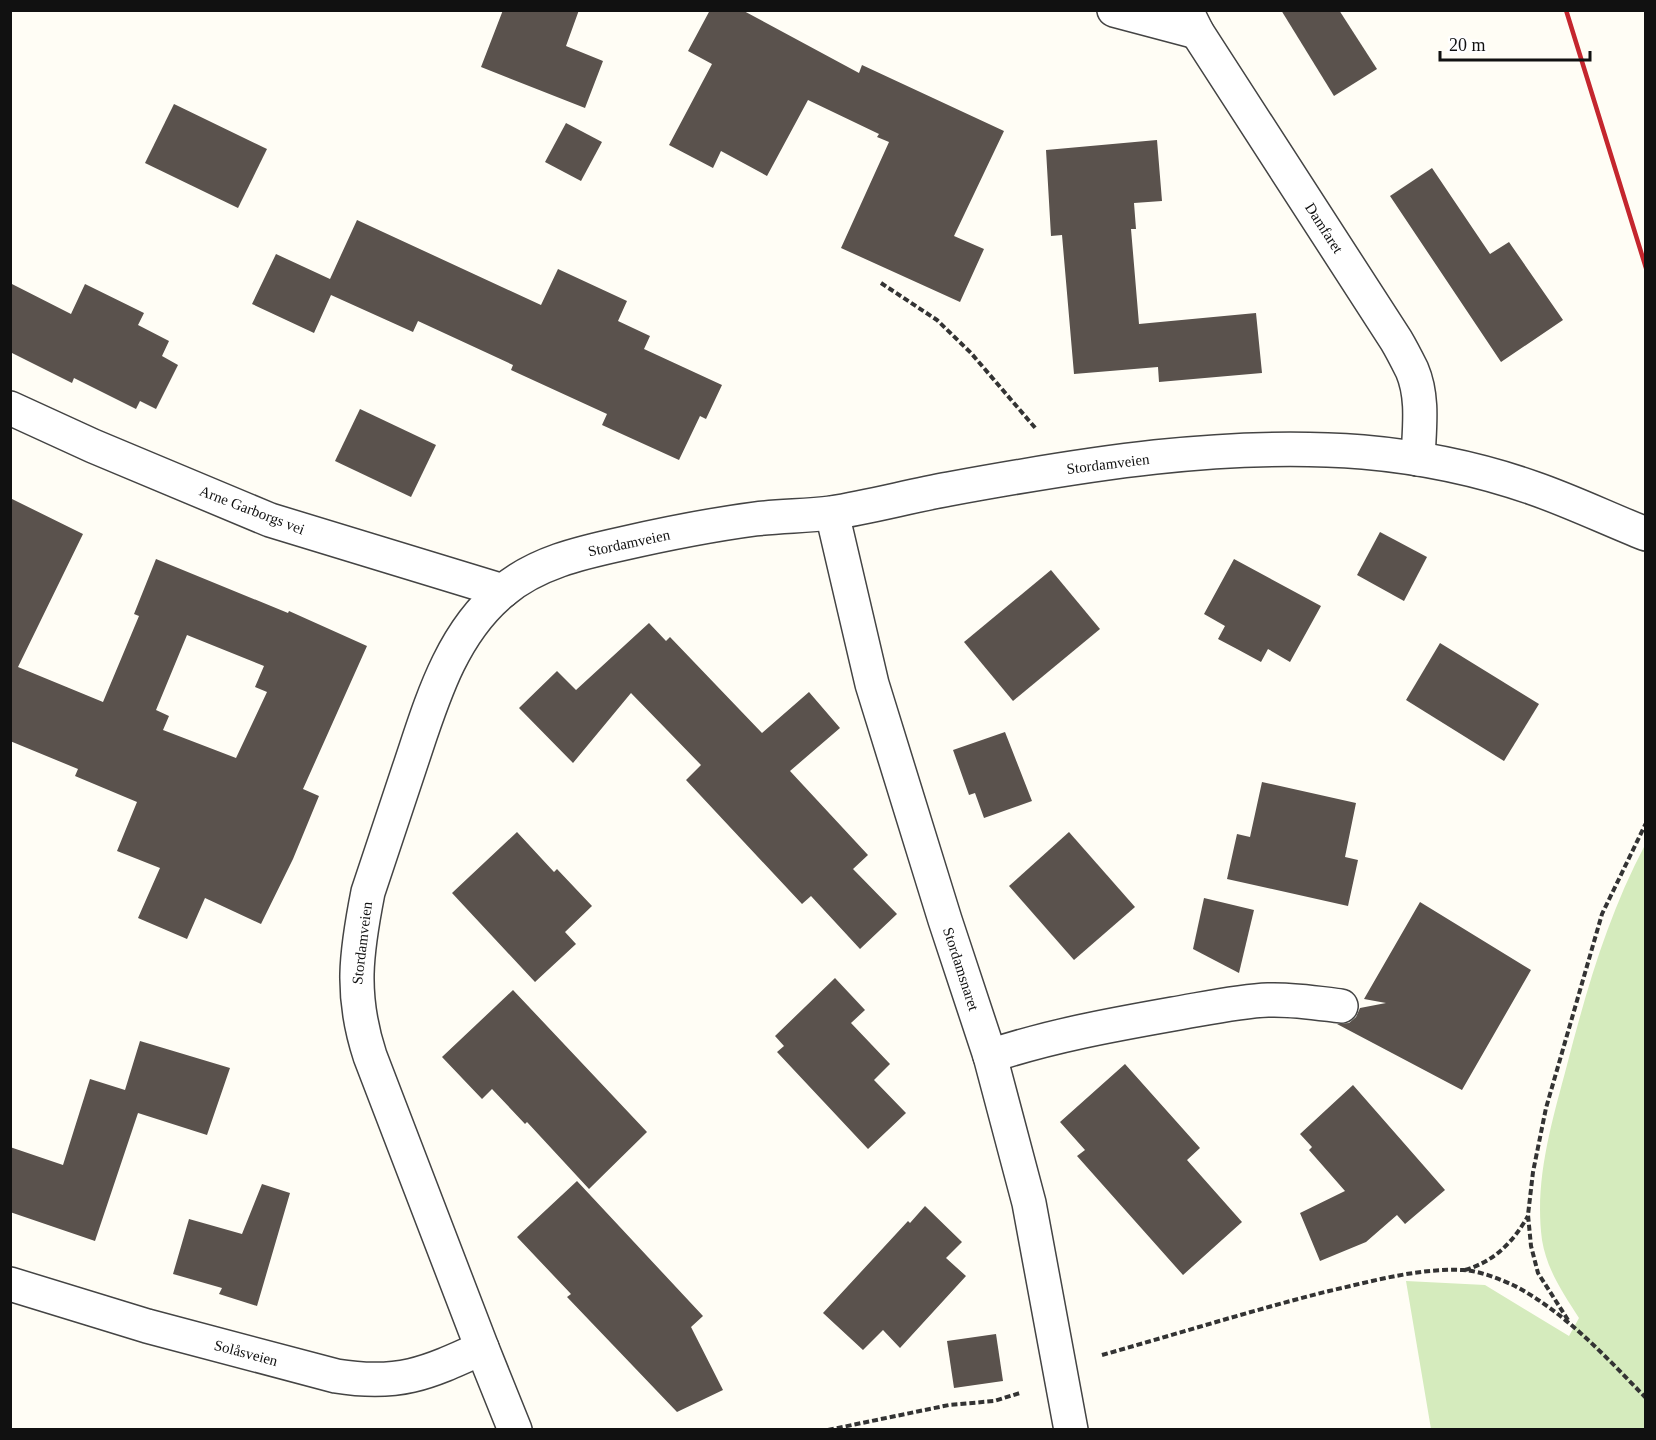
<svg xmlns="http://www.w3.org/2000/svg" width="1656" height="1440" viewBox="0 0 1656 1440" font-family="Georgia,serif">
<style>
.green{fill:#d5ebbd}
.building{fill:#5a524d;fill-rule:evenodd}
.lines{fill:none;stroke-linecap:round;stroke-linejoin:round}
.minor-casing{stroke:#444;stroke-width:36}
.path{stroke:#333;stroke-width:4;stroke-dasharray:6 3;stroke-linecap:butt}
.minor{stroke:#fff;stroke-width:33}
.rail{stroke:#c4262e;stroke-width:4.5}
.labels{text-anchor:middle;stroke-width:6;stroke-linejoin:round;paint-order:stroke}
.street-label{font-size:15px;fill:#111;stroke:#fff}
</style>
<rect width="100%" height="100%" fill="#fffdf5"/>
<!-- green -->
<path class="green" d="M1645 845V1429H1431L1406 1281 1485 1285 1569 1336 1579 1318C1563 1293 1547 1270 1542 1240 1534 1180 1552 1122 1567 1065 1587 988 1608 915 1645 845Z"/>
<!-- building -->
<g class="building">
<polygon points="503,10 579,10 566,46 603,61 585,108 481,67"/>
<polygon points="710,10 742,10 859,73 862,65 1004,131 954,236 984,249 960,302 841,248 889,142 877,137 879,134 808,100 767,176 721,151 713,168 669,145 712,64 688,51"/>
<polygon points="1281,10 1339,10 1377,69 1334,96"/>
<polygon points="174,104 267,149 238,208 145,163"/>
<polygon points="566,123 602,142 581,181 545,162"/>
<polygon points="1157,140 1162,201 1134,203 1136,229 1131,229 1139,324 1256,313 1262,373 1159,382 1158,367 1074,374 1062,235 1051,236 1046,150"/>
<polygon points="1432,168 1490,254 1509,242 1563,320 1501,362 1390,196"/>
<polygon points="357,220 541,305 558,269 627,301 618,321 650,336 644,349 722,385 706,419 700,416 679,460 602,425 607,414 511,370 513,365 418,321 413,332 331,295 314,333 252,304 276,254 330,279"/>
<polygon points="10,283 71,314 85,284 144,313 138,325 169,341 162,356 178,365 156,409 140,401 136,409 74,378 72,383 10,352"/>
<polygon points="360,409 436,445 411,497 335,461"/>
<path d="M10 498 83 534 18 667 103 702 139 616 134 614 156 559 288 613 289 611 367 646 303 789 319 796 293 859 261 924 205 898 187 939 138 918 160 868 117 851 137 802 75 776 78 769 10 741ZM187 635 264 666 255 687 267 692 236 758 163 730 169 716 156 710Z"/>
<polygon points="1380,532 1427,557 1404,601 1357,575"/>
<polygon points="1234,559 1321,606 1290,662 1268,649 1261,662 1237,649 1218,639 1225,626 1204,614"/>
<polygon points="1051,570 1100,629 1013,701 964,642"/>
<polygon points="649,623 666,641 670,637 762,733 809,692 840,728 790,771 868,855 853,869 897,914 860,949 811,896 802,904 686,780 701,765 631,693 573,763 519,708 557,671 576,690"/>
<polygon points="1440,643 1539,704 1504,761 1406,700"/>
<polygon points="1005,732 1032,801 984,818 975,793 969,795 953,750"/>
<polygon points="1262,782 1356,803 1345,857 1358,860 1348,906 1227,879 1237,834 1250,837"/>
<polygon points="517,832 554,872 557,869 592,906 565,932 576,944 535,982 452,893"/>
<polygon points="1069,832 1135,907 1074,960 1009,886"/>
<polygon points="1204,898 1254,910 1239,973 1193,949"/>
<polygon points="1420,902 1531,970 1462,1090 1337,1024 1349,1023 1356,1017 1360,1008 1386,1003 1364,999"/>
<polygon points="835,978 865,1010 851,1023 890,1064 874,1080 906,1113 868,1149 777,1052 784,1046 775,1036"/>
<polygon points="513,990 647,1132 589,1189 527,1122 525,1124 492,1089 482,1099 442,1057"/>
<polygon points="140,1041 230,1068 207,1135 138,1113 95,1241 10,1212 10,1147 63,1165 90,1079 125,1090"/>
<polygon points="1125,1064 1200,1148 1187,1160 1242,1222 1183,1275 1077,1156 1085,1150 1060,1122"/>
<polygon points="1353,1085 1445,1190 1405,1224 1397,1215 1366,1242 1320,1261 1300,1213 1345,1191 1309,1150 1312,1147 1300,1134"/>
<polygon points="577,1181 703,1316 691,1327 723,1390 677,1412 567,1297 571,1294 517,1237"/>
<polygon points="262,1184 290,1193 257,1306 219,1294 222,1288 173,1274 189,1219 242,1234"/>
<polygon points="925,1206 962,1242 946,1258 966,1276 900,1348 883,1330 863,1350 823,1313 908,1221 910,1223"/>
<polygon points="996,1334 1003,1381 954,1388 947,1341"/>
</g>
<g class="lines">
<defs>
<g id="minor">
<polyline points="1114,10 1197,32"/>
<path d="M1186 10 1197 32 1396 340C1402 350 1407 360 1412 370 1424 398 1419 430 1418 459"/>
<polyline points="10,408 93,446 270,520 503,591"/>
<polyline points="832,513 872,684 945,920 990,1056 1029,1203 1071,1430"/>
<path d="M990 1056C1050 1036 1111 1025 1173 1014 1203 1009 1239 1001 1268 1000 1293 999 1317 1003 1341 1006"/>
<path d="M10 1284 147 1326 336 1376C398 1386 426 1374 482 1348"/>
<path d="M515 1430 482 1348 370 1056C350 995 356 953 368 892 382 851 395 810 409 769 430 707 449 635 503 591 536 563 580 553 621 544 665 534 710 525 755 519 780 516 806 516 831 513 870 507 910 496 949 489 1085 464 1225 441 1363 452 1420 457 1479 469 1533 488 1571 501 1608 519 1646 534"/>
</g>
</defs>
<!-- minor casing -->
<use href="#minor" class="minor-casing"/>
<!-- path -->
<g class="path">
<polyline points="881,283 937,320 971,353 1037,430"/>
<path d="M1465 1270C1495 1261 1513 1242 1528 1216"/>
<polyline points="1568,1320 1538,1273 1531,1246 1528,1215 1533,1172 1546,1108 1602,914 1646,823"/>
<path d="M1102 1355C1177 1334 1253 1310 1329 1291 1373 1281 1418 1268 1463 1270 1480 1271 1500 1279 1515 1286 1566 1313 1606 1357 1646 1398"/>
<polyline points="828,1430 949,1405 994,1401 1020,1393"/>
</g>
<!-- minor -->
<use href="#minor" class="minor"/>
<!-- rail -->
<polyline class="rail" points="1566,10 1646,268"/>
</g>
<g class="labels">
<!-- street labels -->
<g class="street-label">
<text transform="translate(1324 228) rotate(57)" y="5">Damfaret</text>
<text transform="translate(1108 464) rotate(-7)" y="5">Stordamveien</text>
<text transform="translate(252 510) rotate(21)" y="5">Arne Garborgs vei</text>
<text transform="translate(629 543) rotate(-12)" y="5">Stordamveien</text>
<text transform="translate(362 943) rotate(-83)" y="5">Stordamveien</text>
<text transform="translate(961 969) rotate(72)" y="5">Stordamsnaret</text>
<text transform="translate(246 1353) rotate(15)" y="5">Solåsveien</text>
</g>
</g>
<!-- border -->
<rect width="1656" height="1440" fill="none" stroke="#111111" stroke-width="24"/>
<!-- scale -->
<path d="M1440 51v9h150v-9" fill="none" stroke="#111111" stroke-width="3"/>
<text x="1449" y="51" font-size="18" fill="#111111" stroke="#ffffff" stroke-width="4.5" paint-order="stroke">20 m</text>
</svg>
